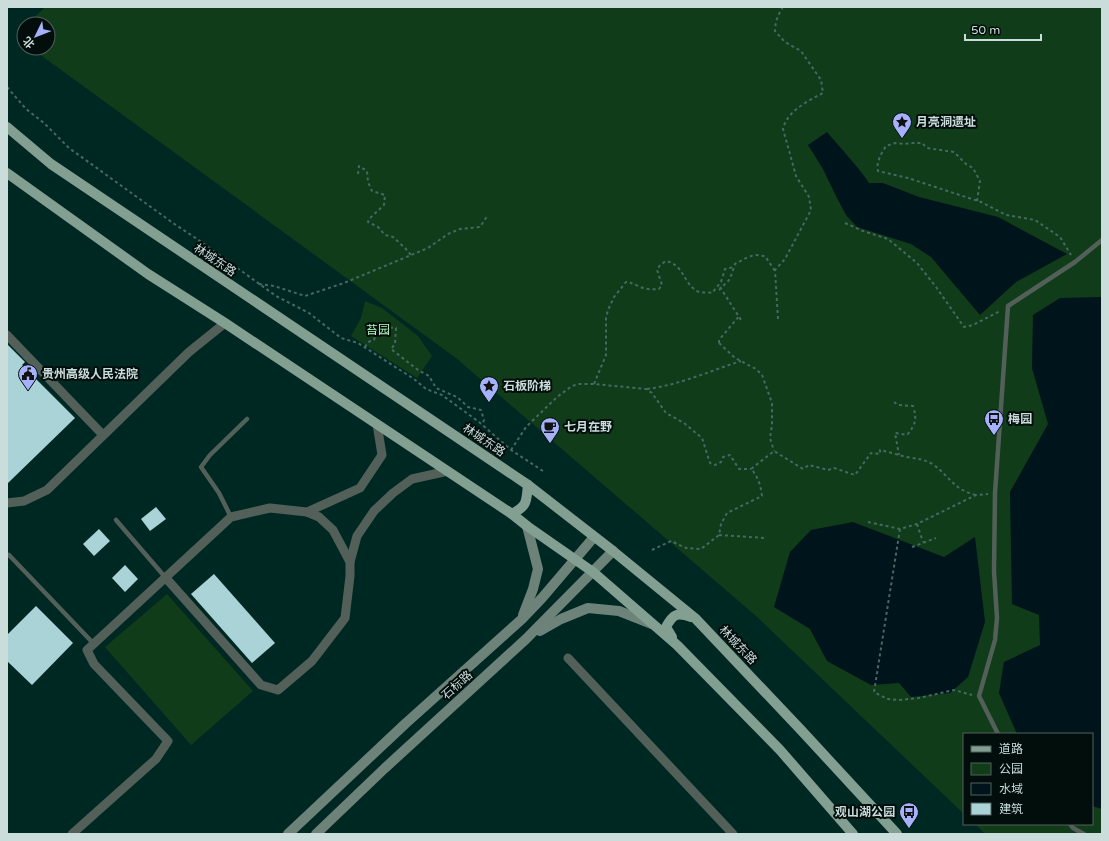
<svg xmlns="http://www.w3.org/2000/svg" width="1109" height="841" viewBox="0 0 1109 841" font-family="'Varela Round','Noto Sans SC',sans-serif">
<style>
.green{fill:#103c19}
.water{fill:#00141b}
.building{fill:#a9d3d6}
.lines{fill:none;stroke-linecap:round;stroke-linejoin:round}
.path{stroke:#486864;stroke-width:2;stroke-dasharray:3 3;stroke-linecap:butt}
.service{stroke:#526059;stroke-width:4.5}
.minor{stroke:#526059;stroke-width:9}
.secondary{stroke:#6d8379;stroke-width:10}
.primary{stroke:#829f92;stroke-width:10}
.labels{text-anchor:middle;stroke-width:4;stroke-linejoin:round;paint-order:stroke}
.poi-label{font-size:12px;font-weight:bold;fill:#caddda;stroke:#020e0c;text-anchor:start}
.street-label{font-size:12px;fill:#caddda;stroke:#020e0c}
.park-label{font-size:12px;fill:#b1f8b9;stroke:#020e0c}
</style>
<rect width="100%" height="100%" fill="#002823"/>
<!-- green -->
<g class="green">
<polygon points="45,7 1102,7 1102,834 985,834 975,824 1092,824 1092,734 964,734 964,814 756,616 456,358 31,48 48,48 48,24 28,24"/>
<polygon points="24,28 24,43 16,37"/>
<polygon points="365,301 382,308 418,336 432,356 417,378 351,336 361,318"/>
<polygon points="167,594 253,691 191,745 105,647"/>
</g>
<!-- water -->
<g class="water">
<path d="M827 132C841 149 857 165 869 183H883L919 197 998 217 1067 254 1016 282 980 315 931 257 911 244 857 227 846 215 836 196 823 169 808 145Z"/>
<polygon points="1102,297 1102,809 1092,806 1092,734 1017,734 999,693 1004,662 1040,645 1039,615 1012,604 1010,492 1048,424 1032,368 1033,315 1060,298"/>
<polygon points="853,522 944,557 975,537 985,622 968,677 950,693 911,697 899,683 871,685 827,661 810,629 774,607 790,552 811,530"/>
</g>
<!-- building -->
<g class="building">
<polygon points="7,344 25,362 22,365 75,418 7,484"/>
<polygon points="156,507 166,519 150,531 141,519"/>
<polygon points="99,529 110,541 94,556 83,544"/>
<polygon points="125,565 138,579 125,592 112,578"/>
<polygon points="214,574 275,643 252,663 191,594"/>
<polygon points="36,606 73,643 32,685 7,661 7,635"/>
</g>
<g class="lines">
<!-- path -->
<g class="path">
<polyline points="7,87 26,109 44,123 69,148 173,223 200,241 276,296 309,313 341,338 358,343 414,379 426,389 442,395 479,422 511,450 543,471"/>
<polyline points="358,174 359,166 367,171 368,182 372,191 385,195 384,205 369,219 368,222 378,227 385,235 393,237 405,248 411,255"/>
<path d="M977 201 980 181 973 168 966 164 954 152 927 148 922 143H913L904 144 895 143 886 146C881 154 876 162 878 171L908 178 981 202 1006 215 1035 220 1060 237 1071 255"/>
<polyline points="845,223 863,231 888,239 917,263 936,287 964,327 973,325 1000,311"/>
<polyline points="259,284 274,286 305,296 344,283 428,248 448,234 460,229 480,227 488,215"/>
<polyline points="720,287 741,320"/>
<polyline points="719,290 730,279 735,264 748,257 755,255 765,256 775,271"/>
<path d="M778 319 775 270 785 259 811 210 809 197 796 176 783 129C787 111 808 101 823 93L821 80 801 51 785 42 775 31C775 23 778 14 783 7"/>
<polyline points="719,343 735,358 756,369 762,375 772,403 772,425 770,438 774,451"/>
<polyline points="719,343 719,340 740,315"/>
<polyline points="365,347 368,342 374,340 377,330 386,327 396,328 395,344 391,349 418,370 429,376 436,388 457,397 468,407 481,410 484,420 482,425"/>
<path d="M594 384 606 355V318L608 310 614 297 626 282C631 282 632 284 636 285 643 289 651 290 659 289L662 285 657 270 660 265 666 261C685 265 683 285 699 292 703 293 708 292 712 293L721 282 725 269 734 267"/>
<path d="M647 389C679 385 710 371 741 361"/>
<path d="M894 402 898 405 913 406C917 419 916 424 907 435L895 433 899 455"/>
<polyline points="511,450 526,427 557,397 572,386 579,384 594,384 646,389 652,393 666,413 684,423 702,438 710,463 715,465 721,462 723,457 730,455 739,469 751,469"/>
<polyline points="868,522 900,529 917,524 976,495 988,494"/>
<polyline points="917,524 923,542"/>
<polyline points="900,529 874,692 887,699 899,700 919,698 954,690 972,695"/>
<polyline points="719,535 765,538"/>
<polyline points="912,547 936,538"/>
<path d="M652 550 671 541 686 548 701 549 719 535 721 524 727 513 762 496C761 487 758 476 751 469L774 451 803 469 809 465 828 470 834 468 855 475 871 453 880 454V450C889 452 898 455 907 457 917 459 925 459 934 465 950 477 954 490 976 495"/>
</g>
<!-- service -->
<g class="service">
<polyline points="231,517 219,493 201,467 210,455 247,419"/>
<polyline points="116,520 165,577"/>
<polyline points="9,555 93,643"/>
<polyline points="998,734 979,696 995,640 997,618 994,571 995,493 1008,306 1075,262 1102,240"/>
<polyline points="1070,824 1073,828 1084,834"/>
</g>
<!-- minor -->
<g class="minor">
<polyline points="7,335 103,435"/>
<polyline points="7,503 24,501 47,490 189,352 225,323"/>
<polyline points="307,512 360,488 382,455 377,424"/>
<polyline points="350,562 357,536 374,511 393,493 412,479 448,471"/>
<polyline points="568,658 733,834"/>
<polyline points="72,834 156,759 168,741 94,664 87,650 231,517 270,508 307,512 319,517 333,530 350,562 350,576 345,618 312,661 278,690 261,685 165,577"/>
</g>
<!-- secondary -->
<g class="secondary">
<polyline points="523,615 533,589 538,569 527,526"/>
<polyline points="540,631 561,619 588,608 619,611 652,624"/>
<polyline points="288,834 405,724 522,619 542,598 594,537"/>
<polyline points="316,834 385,768 526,639 613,551"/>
</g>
<!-- primary -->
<g class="primary">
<polyline points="7,127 51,164 528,485 613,551 695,618 801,730 897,834"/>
<polyline points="7,173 148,274 225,323 512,514 527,526 593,572 677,645 780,750 853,834"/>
<path d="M512 514C528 505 526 502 528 485"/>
<path d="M672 637 666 627C673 614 677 612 691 617"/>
</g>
</g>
<!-- icons -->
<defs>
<symbol id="sight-pin" viewBox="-11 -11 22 30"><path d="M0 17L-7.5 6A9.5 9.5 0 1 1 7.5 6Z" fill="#a6b1fc" stroke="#020e0c"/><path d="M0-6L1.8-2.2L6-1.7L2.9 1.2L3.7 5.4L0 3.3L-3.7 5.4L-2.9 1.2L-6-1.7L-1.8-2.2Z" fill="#111"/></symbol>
<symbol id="civic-pin" viewBox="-11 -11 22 30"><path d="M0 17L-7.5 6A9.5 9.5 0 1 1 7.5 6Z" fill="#a6b1fc" stroke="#020e0c"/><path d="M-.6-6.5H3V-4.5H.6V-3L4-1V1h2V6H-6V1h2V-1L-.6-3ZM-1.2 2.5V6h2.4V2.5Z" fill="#111"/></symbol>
<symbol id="bus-pin" viewBox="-11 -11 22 30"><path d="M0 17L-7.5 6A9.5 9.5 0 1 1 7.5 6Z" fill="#a6b1fc" stroke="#020e0c"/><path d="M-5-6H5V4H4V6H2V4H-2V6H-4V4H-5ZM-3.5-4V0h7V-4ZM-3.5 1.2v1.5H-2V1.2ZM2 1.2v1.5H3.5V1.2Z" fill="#111"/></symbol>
<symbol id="cafe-pin" viewBox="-11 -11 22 30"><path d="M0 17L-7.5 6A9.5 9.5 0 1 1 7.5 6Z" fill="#a6b1fc" stroke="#020e0c"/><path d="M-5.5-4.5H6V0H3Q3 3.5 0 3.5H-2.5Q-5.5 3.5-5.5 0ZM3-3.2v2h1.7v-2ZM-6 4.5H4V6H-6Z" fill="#111"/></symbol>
</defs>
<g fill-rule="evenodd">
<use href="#sight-pin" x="891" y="111" width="22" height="30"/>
<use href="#civic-pin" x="17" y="363" width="22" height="30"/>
<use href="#sight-pin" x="478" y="375" width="22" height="30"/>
<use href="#bus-pin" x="983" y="408" width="22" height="30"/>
<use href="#cafe-pin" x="539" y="416" width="22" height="30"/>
<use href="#bus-pin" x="898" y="801" width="22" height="30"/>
</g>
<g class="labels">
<!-- poi labels -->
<g class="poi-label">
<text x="916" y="126">月亮洞遗址</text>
<text x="42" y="378">贵州高级人民法院</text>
<text x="503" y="390">石板阶梯</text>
<text x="1008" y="423">梅园</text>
<text x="564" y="431">七月在野</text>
<text x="895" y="816" text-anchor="end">观山湖公园</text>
</g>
<!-- street labels -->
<g class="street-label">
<text transform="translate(215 260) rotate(34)" y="4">林城东路</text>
<text transform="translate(484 440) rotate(34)" y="4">林城东路</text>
<text transform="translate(738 645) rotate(46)" y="4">林城东路</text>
<text transform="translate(457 685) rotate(-42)" y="4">石标路</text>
</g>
<!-- park labels -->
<g class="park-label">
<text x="378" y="334">苔园</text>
</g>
</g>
<!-- border -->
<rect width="1109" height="841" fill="none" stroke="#caddda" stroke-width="16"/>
<!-- legend -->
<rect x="963" y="733" width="130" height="92" fill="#020e0c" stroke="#52615e"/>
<rect x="971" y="746" width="20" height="6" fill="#829f92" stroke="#52615e"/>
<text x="999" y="753" font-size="12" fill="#caddda">道路</text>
<rect x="971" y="763" width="20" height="12" fill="#103c19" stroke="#52615e"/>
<text x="999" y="773" font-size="12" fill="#caddda">公园</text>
<rect x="971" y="783" width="20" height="12" fill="#00141b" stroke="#52615e"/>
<text x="999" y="793" font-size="12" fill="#caddda">水域</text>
<rect x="971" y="803" width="20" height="12" fill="#a9d3d6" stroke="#52615e"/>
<text x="999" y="813" font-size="12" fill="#caddda">建筑</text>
<!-- north arrow -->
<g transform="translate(36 36) rotate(227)"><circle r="19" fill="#020e0c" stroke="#52615e"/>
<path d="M0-3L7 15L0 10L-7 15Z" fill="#a6b1fc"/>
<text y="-6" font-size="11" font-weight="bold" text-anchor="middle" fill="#caddda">北</text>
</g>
<!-- scale -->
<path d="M965 34v6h76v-6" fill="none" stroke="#caddda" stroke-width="2"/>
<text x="971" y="34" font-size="12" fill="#caddda" stroke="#020e0c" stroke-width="3" paint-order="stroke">50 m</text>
</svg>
